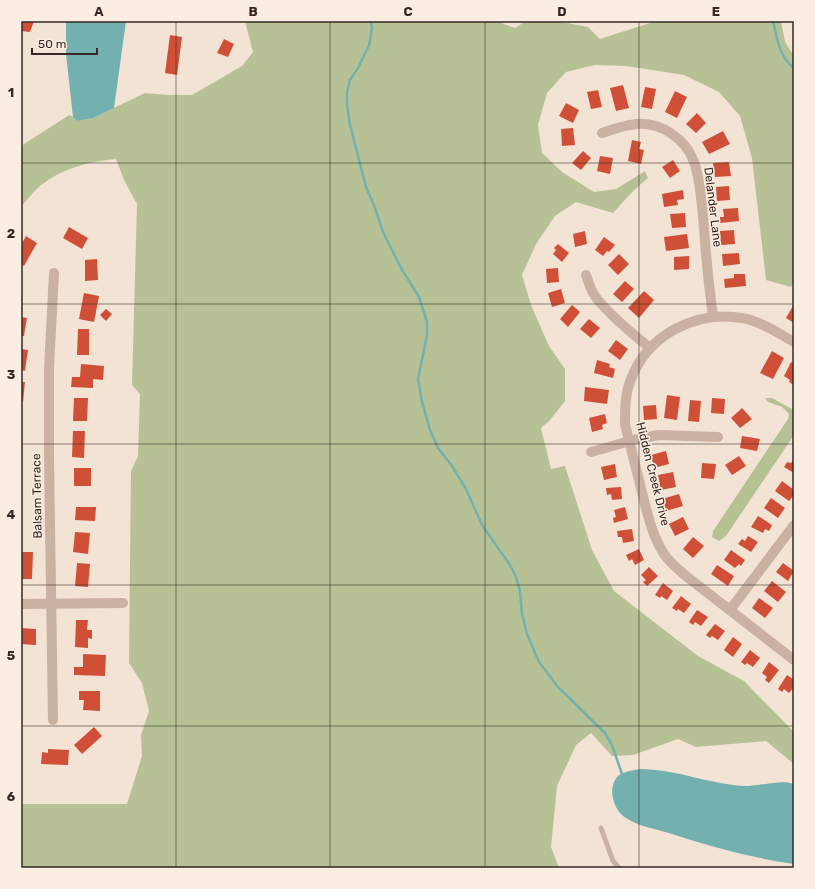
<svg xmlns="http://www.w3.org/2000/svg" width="815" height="889" viewBox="0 0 815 889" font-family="Rubik,sans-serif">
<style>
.green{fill:#b6c295}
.water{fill:#72b1af}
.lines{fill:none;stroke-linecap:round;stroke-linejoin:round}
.stream{stroke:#72b1af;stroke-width:2.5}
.building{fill:#cf5036}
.lane{stroke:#cbb1a1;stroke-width:5}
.street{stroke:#cbb1a1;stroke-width:10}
.grid{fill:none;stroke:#352824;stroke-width:1;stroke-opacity:0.55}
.labels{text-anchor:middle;stroke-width:3;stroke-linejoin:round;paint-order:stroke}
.street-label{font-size:12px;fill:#352824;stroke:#faede2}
.neatline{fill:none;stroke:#352824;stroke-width:1.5}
.grid-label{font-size:13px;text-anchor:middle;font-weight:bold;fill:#352824}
</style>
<rect width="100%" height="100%" fill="#f2e3d5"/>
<!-- green -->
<g class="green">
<path d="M245 21H496L515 28 526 21H557L588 27 600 39 656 21H781L785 42 794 56V281L791 287 766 280 752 158 740 116 719 92 684 75 626 66 595 65 566 72 547 93 538 125 542 153 562 172 594 192 616 189 645 171 648 178 634 190 613 213 576 202 555 216 536 244 522 275 531 305 549 346 565 369V401L550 420 541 428 551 469 565 466 592 550 614 591 698 656 744 681 794 732V764L766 741 696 747 678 739 633 755 612 756 591 733 576 745 557 786 551 847 559 868H21V804H127L142 756 141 735 149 711 142 683 129 663 131 471 138 456 140 394 132 385 137 204 124 180 116 159C87 162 63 168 40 186 33 192 27 200 21 207V146L69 115 73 117 77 121 93 118 145 93 169 95H192L242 66 253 52Z"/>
<polygon points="765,398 772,398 794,410 794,435 726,536 719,541 712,537 713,531 788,419 789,414 782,407 768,402"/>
</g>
<!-- water -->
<g class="water">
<polygon points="66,21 126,21 114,108 93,118 77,121 73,117 66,54"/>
<path d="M640 769C676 769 711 785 747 786 759 786 784 779 793 784L794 864C752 858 712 847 672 834 657 829 639 827 626 818 614 811 607 789 617 777 622 772 633 770 640 769Z"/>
</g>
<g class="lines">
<!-- stream -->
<g class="stream">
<polyline points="371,21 372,29 369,45 358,68 350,80 347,92 347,105 350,125 366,187 374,205 383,232 401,268 419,297 427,322 427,335 418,379 422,402 430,430 438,448 452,466 466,489 482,525 510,565 516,577 520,591 522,614 527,634 539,662 558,687 605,733 612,745 623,777"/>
<path d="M773 21C777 38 779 57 794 68"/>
</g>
</g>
<!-- building -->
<g class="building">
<polygon points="21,21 34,21 30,32 21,31"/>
<polygon points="170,35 182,37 177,75 165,73"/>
<polygon points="224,39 234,44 228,57 217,53"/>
<polygon points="623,85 629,108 616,111 610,88"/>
<polygon points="645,87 656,89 652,109 641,107"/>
<polygon points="598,90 602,107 591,109 587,92"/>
<polygon points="675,91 687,97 677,118 665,112"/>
<polygon points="566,103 579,110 573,123 559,116"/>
<polygon points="697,113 706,123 696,133 686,124"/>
<polygon points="573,128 575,145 562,146 561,129"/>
<polygon points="723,131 730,144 709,154 702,142"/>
<polygon points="632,140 641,142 639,149 644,150 641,164 628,161"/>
<polygon points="583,151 591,158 581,170 572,163"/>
<polygon points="600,156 613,158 610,174 597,171"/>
<polygon points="673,160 680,171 670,178 662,167"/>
<polygon points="729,162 731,176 715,177 713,163"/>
<polygon points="729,186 730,200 717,201 716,187"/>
<polygon points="683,190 684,199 677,200 678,205 664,207 662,194"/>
<polygon points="738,208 739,221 720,223 720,217 724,217 723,209"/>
<polygon points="685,213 686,227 672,228 670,214"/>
<polygon points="69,227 88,238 82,249 63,238"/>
<polygon points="734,230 735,244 721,245 720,231"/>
<polygon points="585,231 587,244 575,247 573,234"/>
<polygon points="687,234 689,248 666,251 664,237"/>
<polygon points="26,236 37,243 24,266 21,264 21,245"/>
<polygon points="604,237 615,245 609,252 607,251 603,256 595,250"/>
<polygon points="558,244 569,253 562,262 553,254 556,250 554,248"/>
<polygon points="739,253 740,264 723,266 722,254"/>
<polygon points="619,254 629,264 618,275 608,265"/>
<polygon points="689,256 689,269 674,270 674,257"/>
<polygon points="97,259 98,280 85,281 85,260"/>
<polygon points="558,268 559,282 547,283 546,269"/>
<polygon points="734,274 745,274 746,286 725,288 724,279 734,278"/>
<polygon points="625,281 634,289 622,302 613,294"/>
<polygon points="561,289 565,303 552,307 548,293"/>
<polygon points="644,291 654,300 639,318 628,308"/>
<polygon points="84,293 99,296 94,322 79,319"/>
<polygon points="572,305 580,312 568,327 560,319"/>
<polygon points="793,306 794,306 794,323 786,318"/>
<polygon points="106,309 112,314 106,321 100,315"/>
<polygon points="21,317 27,318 24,336 21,336"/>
<polygon points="589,319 600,328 591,338 580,329"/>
<polygon points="78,329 89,329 89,355 77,355"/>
<polygon points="616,340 628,349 620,360 608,351"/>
<polygon points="21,349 28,350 25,371 21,370"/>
<polygon points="772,351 784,358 773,379 760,373"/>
<polygon points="597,360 610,364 609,367 615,369 613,378 594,373"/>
<polygon points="791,362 794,364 794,385 789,382 790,380 784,376"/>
<polygon points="81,364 104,366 103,380 93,379 93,388 71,387 72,377 80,377"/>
<polygon points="21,382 25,382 23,402 21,402"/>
<polygon points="585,387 609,390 607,404 584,401"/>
<polygon points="667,395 680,397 677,420 664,418"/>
<polygon points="74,398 88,398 87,421 73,421"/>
<polygon points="712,398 725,399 724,414 711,413"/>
<polygon points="690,400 701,401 699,422 688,421"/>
<polygon points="656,405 657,419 644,420 643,406"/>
<polygon points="742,408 752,419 740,428 731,418"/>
<polygon points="605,414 607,423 602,425 603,429 592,432 589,418"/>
<polygon points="73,431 85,431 84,458 72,457"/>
<polygon points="742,436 760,439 757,451 740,448"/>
<polygon points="666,451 669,464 654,468 651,455"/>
<polygon points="739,456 746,466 732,475 725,465"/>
<polygon points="794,459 794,473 784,467 787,462 791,463"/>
<polygon points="702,463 716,464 714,479 701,478"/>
<polygon points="615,464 617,477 604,480 601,467"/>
<rect x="74" y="468" width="17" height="18"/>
<polygon points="673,472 676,487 661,490 658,475"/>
<polygon points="782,481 794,490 794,495 789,501 775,491"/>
<polygon points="621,487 622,499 612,500 611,494 607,495 606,488"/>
<polygon points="679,494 683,506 666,511 662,499"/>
<polygon points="771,498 785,508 778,518 764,508"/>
<polygon points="76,507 96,507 95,521 75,520"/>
<polygon points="625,507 628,519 614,523 613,518 616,517 614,510"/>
<polygon points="758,516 772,525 769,531 765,529 763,533 751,527"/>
<polygon points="683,517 689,529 675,536 669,524"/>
<polygon points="632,529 634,541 623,543 622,537 618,537 617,531"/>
<polygon points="75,532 90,533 88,554 73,552"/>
<polygon points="748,536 758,542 751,552 738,544 742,539 745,541"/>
<polygon points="693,537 704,546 693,558 683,549"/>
<polygon points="639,549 644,560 635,565 632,559 629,561 626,555"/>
<polygon points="731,550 745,560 741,566 739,564 735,568 724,560"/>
<polygon points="21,552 33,552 32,579 21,579"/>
<polygon points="77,563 90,564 88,587 75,586"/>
<polygon points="783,563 794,571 788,581 776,572"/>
<polygon points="717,565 734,576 728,586 711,574"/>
<polygon points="649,567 658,576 647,586 643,582 646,580 641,575"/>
<polygon points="772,581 786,592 778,602 764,591"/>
<polygon points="663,583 673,591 667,600 661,596 660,598 655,595"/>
<polygon points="681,596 691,604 684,613 678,609 677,611 672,608"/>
<polygon points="759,598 773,608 765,618 752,608"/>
<polygon points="697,610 708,617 701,626 695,622 693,625 689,622"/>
<polygon points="76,620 88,620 87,630 92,630 92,639 88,638 88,648 75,647"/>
<polygon points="715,624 725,631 718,640 712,636 710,638 706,635"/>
<polygon points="21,628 36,629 36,645 21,644"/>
<polygon points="733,637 742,644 733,657 724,650"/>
<polygon points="750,650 760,658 753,667 747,663 745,665 741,662"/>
<polygon points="83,654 106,655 105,676 74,675 74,667 83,667"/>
<polygon points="769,662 779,670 769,683 765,680 767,677 762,673"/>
<polygon points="787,675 794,680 794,687 789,693 784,689 782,692 778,689"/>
<polygon points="79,691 100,691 100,711 83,710 84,700 79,700"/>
<polygon points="94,727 102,736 82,754 74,745"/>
<polygon points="48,749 69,750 68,765 41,764 42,752 48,753"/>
</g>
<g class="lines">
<!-- lane -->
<polyline class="lane" points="601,828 613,861 619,868"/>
<!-- street -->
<g class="street">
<path d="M602 133C613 129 625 125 637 124 661 122 686 139 694 162 701 181 702 208 704 228 706 258 709 287 713 317"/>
<path d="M586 275C588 281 590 287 593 293 603 310 634 335 650 348"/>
<path d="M794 342C778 333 760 321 742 318 695 310 648 335 631 379 625 393 625 410 625 424 630 445 635 464 640 484 646 508 651 534 664 554 670 563 678 569 686 576L794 660"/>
<polyline points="591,452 637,439 659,435 718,437"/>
<polyline points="21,604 123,603"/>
<polyline points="730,610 794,525"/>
<polyline points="53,720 49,459 49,368 54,273"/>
</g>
</g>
<!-- grid -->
<path class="grid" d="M176 21V868M330 21V868M485 21V868M639 21V868M21 163H794M21 304H794M21 444H794M21 585H794M21 726H794"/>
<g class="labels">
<!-- street labels -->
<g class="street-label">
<text transform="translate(713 207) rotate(83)" y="4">Delander Lane</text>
<text transform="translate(653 474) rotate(76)" y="4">Hidden Creek Drive</text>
<text transform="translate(37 496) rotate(-91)" y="4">Balsam Terrace</text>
</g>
</g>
<!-- border -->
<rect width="815" height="889" fill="none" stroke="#faede2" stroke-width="44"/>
<!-- scale -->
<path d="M32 48v6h65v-6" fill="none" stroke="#352824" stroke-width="2"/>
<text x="38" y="48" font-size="12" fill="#352824" stroke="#faede2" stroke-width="3" paint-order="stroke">50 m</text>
<rect x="22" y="22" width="771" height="845" class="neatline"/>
<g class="grid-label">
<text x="99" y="16">A</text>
<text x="253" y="16">B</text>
<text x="408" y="16">C</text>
<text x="562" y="16">D</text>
<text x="716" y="16">E</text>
<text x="11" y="97">1</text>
<text x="11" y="238">2</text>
<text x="11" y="379">3</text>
<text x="11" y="519">4</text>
<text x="11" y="660">5</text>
<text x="11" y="801">6</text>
</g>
</svg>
